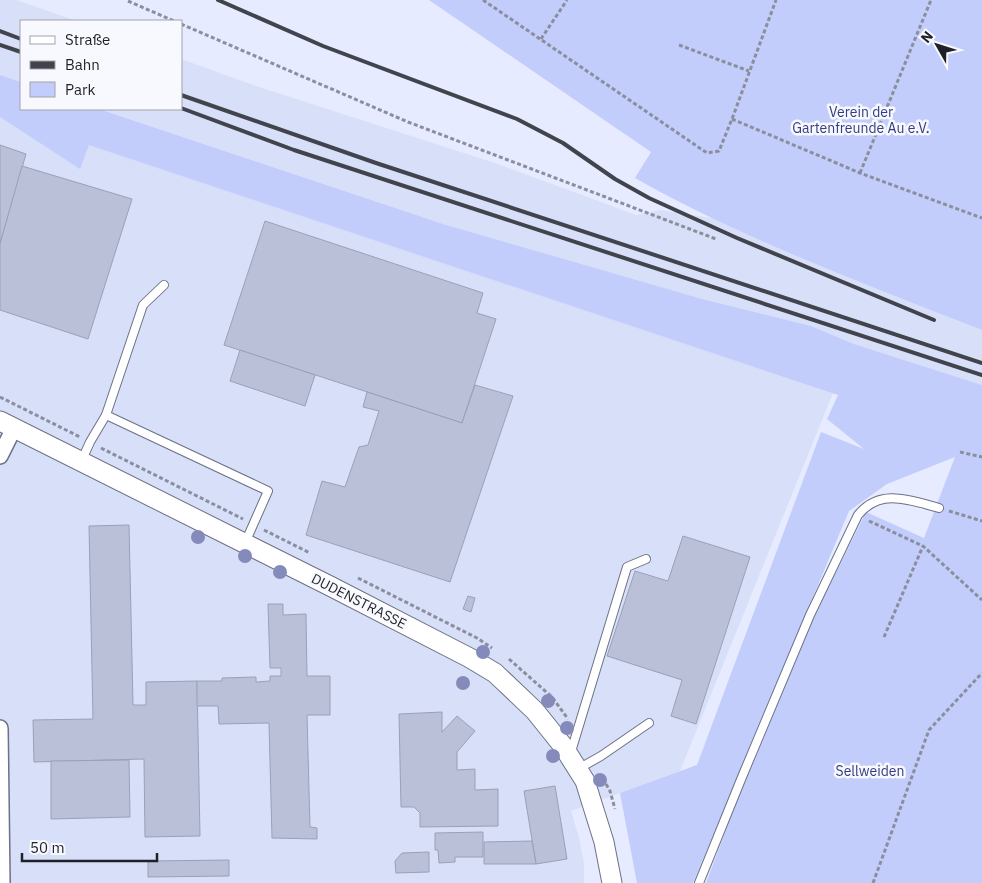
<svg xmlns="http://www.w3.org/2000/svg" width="982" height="883" viewBox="0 0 982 883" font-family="'IBM Plex Sans',sans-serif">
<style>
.built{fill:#d8dff8}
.green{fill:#c2cdfb}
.building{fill:#bac0d8;stroke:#9aa0b7}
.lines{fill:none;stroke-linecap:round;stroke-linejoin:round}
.service-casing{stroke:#6c7187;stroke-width:10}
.minor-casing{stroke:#6c7187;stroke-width:18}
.tertiary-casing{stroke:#6c7187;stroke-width:21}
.path{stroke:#8b8e9d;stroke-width:3;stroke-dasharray:4 2.5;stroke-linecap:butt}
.service{stroke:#fff;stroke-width:8}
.minor{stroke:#fff;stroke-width:15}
.tertiary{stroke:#fff;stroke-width:19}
.rail{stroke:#41434d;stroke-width:4}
.tree{fill:#848bba}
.labels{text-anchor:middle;stroke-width:5;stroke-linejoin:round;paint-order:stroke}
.park-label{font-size:14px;fill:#343d81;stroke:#f8f9fe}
.street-label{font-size:14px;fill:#1f2129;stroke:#f8f9fe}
</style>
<rect width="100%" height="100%" fill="#e6ebff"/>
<!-- built -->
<g class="built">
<polygon points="0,0 16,0 77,21 21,21 21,82 0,75"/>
<polygon points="181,59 256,86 495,163 636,215 661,210 711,218 839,274 982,330 982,385 854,344 811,326 702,299 528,251 446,225 99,109 181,109"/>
<polygon points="0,117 80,168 89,144 833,393 680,771 571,811 579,838 584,864 584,883 0,883"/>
</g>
<!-- green -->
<g class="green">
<path d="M429 0H982V330C865 284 745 240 635 178L651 152Z"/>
<polygon points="0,75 21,82 21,109 99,109 446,225 702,299 811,326 854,344 982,385 982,883 706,883 731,816 815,615 866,512 924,538 955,457 887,484 849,511 693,883 637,883 620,793 697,765 821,432 864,449 827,419 838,395 89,145 80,169 0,117"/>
</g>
<!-- building -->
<g class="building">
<polygon points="0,145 26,154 0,244"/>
<polygon points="22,166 132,199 88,339 0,310 0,244"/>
<polygon points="265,221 483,293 477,313 496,319 462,423 224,345"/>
<polygon points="240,350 315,375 305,406 230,381"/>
<polygon points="475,385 513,396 450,582 306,535 322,481 345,487 359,447 368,445 379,411 363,407 367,392 462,423"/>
<polygon points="129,525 133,705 146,705 146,682 197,681 200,836 145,837 144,759 34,762 33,720 93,719 89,526"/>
<polygon points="683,536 750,557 696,724 671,716 682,680 607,656 635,571 668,581"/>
<polygon points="468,596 475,598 471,612 463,609"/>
<polygon points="268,604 283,604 283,615 306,614 307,676 330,676 330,715 307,715 310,827 317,828 317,839 272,838 269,723 219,724 218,706 197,706 197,681 222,681 222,678 256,677 256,682 270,681 270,676 281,676 281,668 270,668"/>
<polygon points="442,712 442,732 457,716 475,731 457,752 457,770 475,769 475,790 498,789 498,826 420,827 420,813 414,807 401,807 399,714"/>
<polygon points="129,760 130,817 51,819 51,761"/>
<polygon points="555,786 567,859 536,864 524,791"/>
<polygon points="483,832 483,857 455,857 455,862 439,863 438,850 435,850 435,833"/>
<polygon points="532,841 536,864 484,864 484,842"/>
<polygon points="429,852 429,872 396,873 395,861 402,853"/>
<polygon points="229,860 229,876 148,877 148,861"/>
</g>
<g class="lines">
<defs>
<g id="service">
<polyline points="106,415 143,305 164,285"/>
<polyline points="81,462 90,442 106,415 268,491 245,543"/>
<polyline points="570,755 627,567 646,559"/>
<polyline points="578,769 601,756 649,723"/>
<path d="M699 883 742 777 810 615 858 515C880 488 909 500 939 508"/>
</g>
<g id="minor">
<polyline points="0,456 14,428"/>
<polyline points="0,728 2,883"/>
</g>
<polyline id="tertiary" points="0,421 330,586 470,658 495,673 535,711 563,746 585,781 604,842 612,883"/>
</defs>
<!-- service casing -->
<use href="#service" class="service-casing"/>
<!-- minor casing -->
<use href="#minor" class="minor-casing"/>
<!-- tertiary casing -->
<use href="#tertiary" class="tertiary-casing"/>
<!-- path -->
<g class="path">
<polyline points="483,0 707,153 719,151 732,119 776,0"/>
<polyline points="128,1 174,21"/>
<polyline points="181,24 408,122 716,239"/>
<polyline points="541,39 567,0"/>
<polyline points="679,45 749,71"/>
<polyline points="732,119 860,173 982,218"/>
<polyline points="860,173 931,0"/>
<polyline points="0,397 80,437"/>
<polyline points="101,448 243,519"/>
<polyline points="960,452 982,457"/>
<polyline points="949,511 982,521"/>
<polyline points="869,521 923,546 982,600"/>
<polyline points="264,530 310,553"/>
<polyline points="358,578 477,638 492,648"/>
<polyline points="884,637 923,546"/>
<polyline points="509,659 552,697 568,719"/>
<polyline points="606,784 610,791 615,809"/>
<polyline points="873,883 929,730 982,673"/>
</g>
<!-- service -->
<use href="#service" class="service"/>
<!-- minor -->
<use href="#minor" class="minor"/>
<!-- tertiary -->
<use href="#tertiary" class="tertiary"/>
<!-- rail -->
<g class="rail">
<polyline points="218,0 323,46 517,119 563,143 615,179 649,198 737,238 934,320"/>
<polyline points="0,31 21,39"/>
<polyline points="0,45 21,52"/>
<polyline points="181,95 376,163 982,363"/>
<polyline points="181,108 294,150 982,375"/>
</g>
</g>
<!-- trees -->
<g class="tree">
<circle cx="198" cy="537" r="7"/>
<circle cx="245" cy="556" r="7"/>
<circle cx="280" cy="572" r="7"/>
<circle cx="483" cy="652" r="7"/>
<circle cx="463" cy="683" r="7"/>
<circle cx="548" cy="701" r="7"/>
<circle cx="567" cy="728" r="7"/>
<circle cx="553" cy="756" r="7"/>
<circle cx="600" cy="780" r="7"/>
</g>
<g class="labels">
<!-- park labels -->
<g class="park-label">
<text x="861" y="117">Verein der<tspan x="861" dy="16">Gartenfreunde Au e.V.</tspan></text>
<text x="870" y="776">Sellweiden</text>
</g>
<!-- street labels -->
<g class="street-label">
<text transform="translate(359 601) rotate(27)" y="5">DUDENSTRASSE</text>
</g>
</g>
<!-- legend -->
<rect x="20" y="20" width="162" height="90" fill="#f8f9fe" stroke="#a1a3a9"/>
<rect x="30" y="36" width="25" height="8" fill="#ffffff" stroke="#a1a3a9"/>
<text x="65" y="45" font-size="15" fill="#1f2129">Straße</text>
<rect x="30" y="61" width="25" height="8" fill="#41434d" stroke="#a1a3a9"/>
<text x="65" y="70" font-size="15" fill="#1f2129">Bahn</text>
<rect x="30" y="82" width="25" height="15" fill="#c2cdfb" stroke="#a1a3a9"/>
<text x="65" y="95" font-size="15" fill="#1f2129">Park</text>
<!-- north arrow -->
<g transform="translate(937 45) rotate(309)" stroke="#f8f9fe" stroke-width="4" paint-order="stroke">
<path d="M0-4L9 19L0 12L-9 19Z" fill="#1f2129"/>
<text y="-8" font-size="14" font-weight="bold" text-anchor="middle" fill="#1f2129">N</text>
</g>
<!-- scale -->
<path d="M22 853v8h135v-8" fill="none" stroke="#1f2129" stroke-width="2.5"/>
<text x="30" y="853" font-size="15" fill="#1f2129" stroke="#f8f9fe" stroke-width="4" paint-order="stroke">50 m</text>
</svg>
